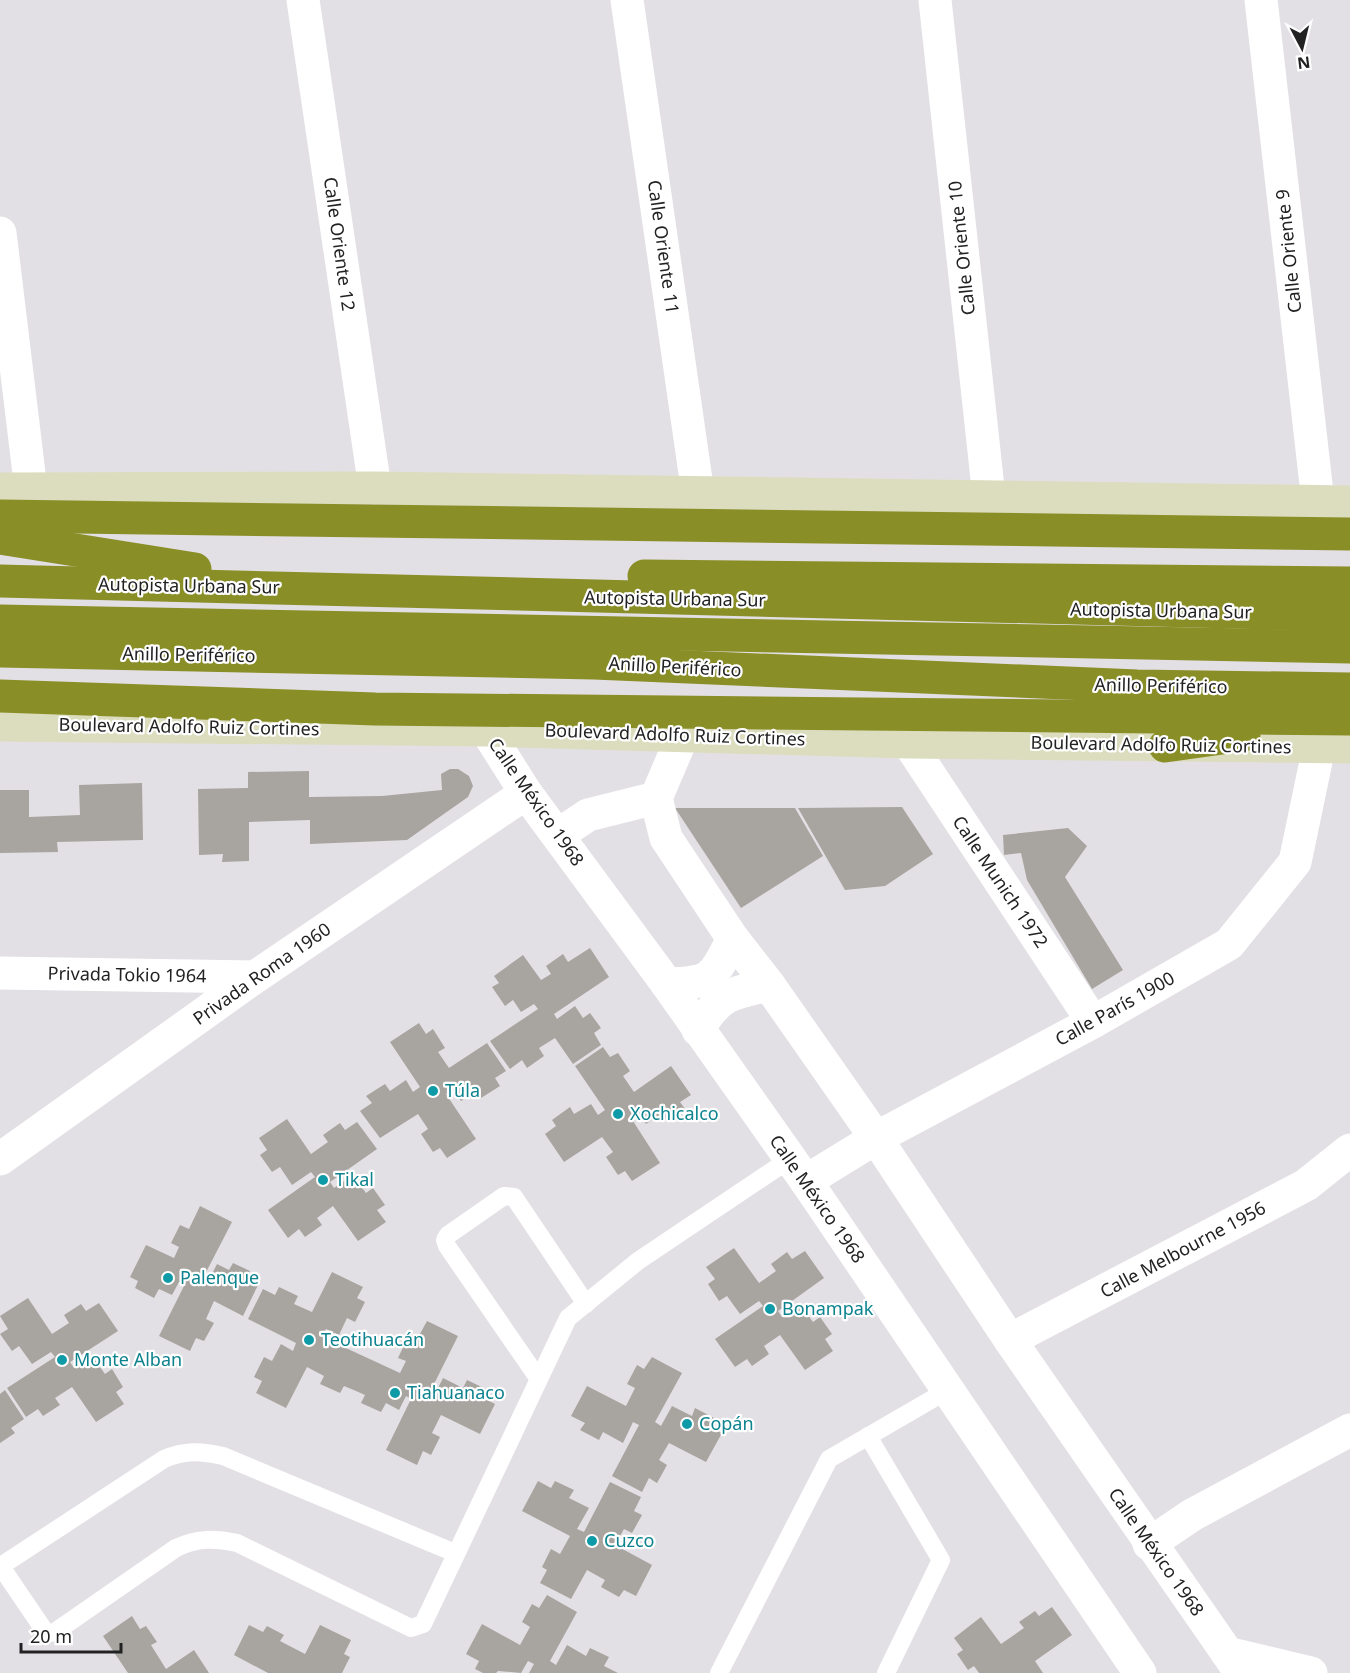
<svg xmlns="http://www.w3.org/2000/svg" width="1350" height="1673" viewBox="0 0 1350 1673" font-family="'Noto Sans',sans-serif">
<style>
.building{fill:#a8a4a0}
.lines{fill:none;stroke-linecap:round;stroke-linejoin:round}
.service{stroke:#fff;stroke-width:18}
.minor{stroke:#fff;stroke-width:33}
.tertiary{stroke:#fff;stroke-width:33}
.secondary{stroke:#dcddbe;stroke-width:33}
.motorway{stroke:#8a8e27;stroke-width:33}
.culture-dot{fill:#0f9aa8;stroke:#fff;stroke-width:2}
.labels{text-anchor:middle;stroke-width:4.5;stroke-linejoin:round;paint-order:stroke}
.street-label{font-size:18px;fill:#222223;stroke:#fff}
.culture-label{font-size:18px;fill:#0d838f;stroke:#fff;text-anchor:start}
</style>
<rect width="100%" height="100%" fill="#e3e0e5"/>
<!-- building -->
<g class="building">
<polygon points="450,769 458,769 469,776 473,786 468,797 407,840 310,844 310,820 249,822 249,861 222,862 223,854 199,855 198,789 248,788 248,772 309,771 309,797 382,796 442,790 441,774"/>
<polygon points="142,783 143,840 57,842 58,852 0,853 0,790 29,790 29,817 80,815 79,785"/>
<polygon points="902,807 933,854 885,886 845,890 798,808"/>
<polygon points="675,808 795,808 823,856 741,908"/>
<polygon points="1068,828 1087,846 1065,877 1123,970 1092,989 1027,880 1021,853 1004,855 1003,835"/>
<polygon points="590,948 609,977 554,1014 557,1019 575,1006 583,1018 590,1013 601,1028 594,1033 601,1045 573,1064 555,1038 539,1048 544,1056 527,1068 522,1060 510,1069 490,1041 538,1009 534,1004 521,1012 513,1000 505,1006 492,987 499,983 494,976 523,955 541,980 551,974 546,966 563,954 568,962"/>
<polygon points="419,1023 426,1034 433,1029 445,1048 438,1052 449,1068 487,1043 506,1071 495,1078 500,1086 481,1098 477,1091 461,1101 453,1090 446,1094 476,1139 447,1158 440,1148 433,1152 421,1134 428,1129 418,1114 380,1138 360,1111 372,1103 366,1096 385,1084 390,1091 406,1080 413,1092 420,1087 390,1042"/>
<polygon points="603,1047 610,1057 618,1053 630,1071 623,1076 634,1092 671,1066 691,1095 680,1102 685,1109 667,1121 661,1114 646,1124 638,1113 631,1118 660,1163 632,1181 625,1171 618,1175 606,1157 613,1152 602,1137 564,1162 545,1134 556,1126 552,1120 570,1107 574,1114 591,1104 598,1115 605,1110 575,1066"/>
<polygon points="287,1119 311,1154 328,1142 323,1135 340,1123 345,1130 357,1122 377,1149 330,1182 334,1188 353,1175 366,1193 373,1188 385,1205 377,1210 386,1222 358,1241 333,1206 317,1218 322,1225 305,1237 299,1229 288,1238 268,1210 315,1177 311,1172 292,1185 280,1167 272,1172 260,1155 267,1150 259,1138"/>
<polygon points="200,1206 232,1222 201,1282 207,1284 217,1264 229,1270 233,1263 250,1271 246,1279 258,1285 243,1316 214,1301 206,1319 214,1323 204,1341 196,1338 190,1351 159,1336 185,1284 179,1282 172,1295 159,1289 154,1298 135,1288 138,1281 130,1277 146,1245 174,1258 179,1247 171,1243 180,1225 189,1229"/>
<polygon points="734,1248 759,1283 776,1271 771,1264 787,1252 792,1259 805,1251 824,1278 778,1311 782,1317 800,1304 813,1322 820,1317 832,1334 825,1339 833,1351 805,1370 780,1335 764,1346 769,1354 752,1366 747,1359 735,1367 715,1339 763,1306 759,1301 740,1314 727,1296 719,1301 708,1284 715,1279 706,1267"/>
<polygon points="332,1272 363,1287 357,1298 365,1302 355,1322 347,1318 339,1335 326,1329 322,1337 400,1373 406,1361 398,1358 407,1339 415,1343 427,1321 458,1336 428,1396 433,1398 443,1378 463,1388 467,1380 486,1389 482,1397 495,1404 480,1434 441,1415 432,1433 440,1437 431,1455 423,1451 417,1465 386,1450 411,1399 406,1396 399,1410 386,1403 381,1412 361,1403 365,1395 356,1391 344,1386 340,1393 320,1384 324,1376 307,1367 286,1408 256,1393 262,1381 254,1377 264,1357 272,1361 281,1344 293,1351 296,1343 248,1319 263,1289 275,1295 279,1287 298,1296 294,1304 312,1312"/>
<polygon points="28,1298 52,1334 69,1323 64,1315 81,1304 86,1311 99,1303 118,1331 70,1362 74,1368 92,1356 105,1374 112,1369 123,1387 116,1392 124,1404 96,1422 72,1387 55,1398 60,1405 43,1416 38,1409 26,1417 7,1388 55,1357 51,1352 32,1364 19,1346 12,1351 0,1334 8,1329 0,1316"/>
<polygon points="652,1357 682,1373 655,1422 661,1426 672,1406 692,1416 695,1408 714,1418 710,1426 722,1433 706,1462 669,1443 659,1460 667,1465 657,1483 649,1478 642,1492 612,1476 639,1425 633,1422 623,1443 603,1432 599,1440 580,1430 585,1423 571,1416 587,1386 626,1406 635,1388 627,1384 637,1365 644,1369"/>
<polygon points="5,1390 24,1419 11,1428 15,1433 0,1443 0,1394"/>
<polygon points="538,1481 551,1488 555,1481 574,1490 569,1498 589,1508 577,1529 584,1532 610,1482 641,1497 634,1511 642,1515 632,1533 624,1529 615,1545 652,1565 636,1596 624,1590 619,1597 601,1587 605,1580 587,1570 571,1599 540,1583 547,1570 542,1567 551,1549 560,1554 570,1536 522,1511"/>
<polygon points="547,1595 577,1612 550,1661 556,1665 567,1645 586,1656 590,1648 609,1657 604,1666 618,1673 529,1673 534,1664 528,1661 521,1673 498,1671 496,1673 483,1673 475,1669 479,1661 466,1654 482,1624 520,1645 530,1627 522,1622 532,1604 539,1608"/>
<polygon points="1052,1607 1072,1635 1035,1661 1043,1673 979,1673 974,1666 968,1670 957,1654 963,1650 954,1638 981,1617 1001,1644 1024,1628 1019,1622 1035,1611 1039,1616"/>
<polygon points="132,1616 140,1629 146,1626 157,1642 151,1645 166,1669 194,1650 209,1673 128,1673 103,1636"/>
<polygon points="249,1625 263,1632 267,1626 284,1635 280,1641 305,1654 320,1625 351,1640 344,1654 350,1657 342,1673 268,1673 234,1655"/>
</g>
<g class="lines">
<!-- service -->
<g class="service">
<polyline points="538,1378 447,1246 445,1240 448,1235 504,1196 514,1197 586,1304"/>
<polyline points="868,1436 941,1560 886,1673"/>
<path d="M455 1553 223 1456C201 1451 185 1450 164 1459L4 1564V1571L44 1630 49 1633 55 1632 176 1548C197 1538 214 1538 237 1543L411 1628 423 1624 568 1318 638 1261 790 1159"/>
<polyline points="719,1673 829,1459 948,1390"/>
</g>
<!-- minor -->
<g class="minor">
<polyline points="303,0 375,488"/>
<polyline points="627,0 698,494"/>
<polyline points="935,0 989,497"/>
<polyline points="1261,0 1318,502"/>
<polyline points="0,233 31,490"/>
<polyline points="908,742 1093,1022"/>
<polyline points="0,973 255,977"/>
<polyline points="0,1159 255,977 526,793"/>
<polyline points="806,1181 876,1138 1093,1022 1229,944 1295,862 1319,747"/>
<polyline points="1010,1340 1306,1185 1350,1150"/>
<polyline points="1149,1544 1192,1515 1350,1430"/>
<polyline points="1227,1653 1311,1673"/>
</g>
<!-- tertiary -->
<g class="tertiary">
<polyline points="486,730 526,793 667,984 806,1181 1140,1673"/>
<polyline points="683,735 656,798 666,838 733,939 769,985 876,1138 1010,1340 1241,1673"/>
<polyline points="558,835 588,815 656,798"/>
<path d="M667 984C713 983 712 978 733 939"/>
<path d="M698 1030C718 995 731 993 769 985"/>
</g>
<!-- secondary -->
<g class="secondary">
<polyline points="0,489 375,488 1350,502"/>
<polyline points="0,725 486,730 908,742 1350,747"/>
</g>
<!-- motorway -->
<g class="motorway">
<polyline points="0,516 1350,534"/>
<polyline points="0,538 195,569"/>
<polyline points="644,576 1350,583"/>
<polyline points="0,581 1350,615"/>
<polyline points="0,621 1350,647"/>
<polyline points="0,651 594,663 1137,686 1350,689"/>
<polyline points="0,696 375,709 1350,719"/>
<polyline points="1165,746 1244,735"/>
</g>
</g>
<!-- markers -->
<g class="culture-dot">
<circle cx="433" cy="1091" r="6"/>
<circle cx="618" cy="1114" r="6"/>
<circle cx="323" cy="1180" r="6"/>
<circle cx="168" cy="1278" r="6"/>
<circle cx="770" cy="1309" r="6"/>
<circle cx="309" cy="1340" r="6"/>
<circle cx="62" cy="1360" r="6"/>
<circle cx="395" cy="1393" r="6"/>
<circle cx="687" cy="1424" r="6"/>
<circle cx="592" cy="1541" r="6"/>
</g>
<g class="labels">
<!-- street labels -->
<g class="street-label">
<text transform="translate(339 244) rotate(82)" y="6">Calle Oriente 12</text>
<text transform="translate(663 247) rotate(82)" y="6">Calle Oriente 11</text>
<text transform="translate(962 248) rotate(-96)" y="6">Calle Oriente 10</text>
<text transform="translate(1289 251) rotate(-96)" y="6">Calle Oriente 9</text>
<text transform="translate(189 586) rotate(1)" y="6">Autopista Urbana Sur</text>
<text transform="translate(675 599) rotate(1)" y="6">Autopista Urbana Sur</text>
<text transform="translate(1161 611) rotate(1)" y="6">Autopista Urbana Sur</text>
<text transform="translate(189 655) rotate(1)" y="6">Anillo Periférico</text>
<text transform="translate(675 667) rotate(3)" y="6">Anillo Periférico</text>
<text transform="translate(1161 686) rotate(1)" y="6">Anillo Periférico</text>
<text transform="translate(189 727) rotate(1)" y="6">Boulevard Adolfo Ruiz Cortines</text>
<text transform="translate(675 735) rotate(2)" y="6">Boulevard Adolfo Ruiz Cortines</text>
<text transform="translate(1161 745) rotate(1)" y="6">Boulevard Adolfo Ruiz Cortines</text>
<text transform="translate(536 802) rotate(55)" y="6">Calle México 1968</text>
<text transform="translate(1000 882) rotate(56)" y="6">Calle Munich 1972</text>
<text transform="translate(262 974) rotate(-35)" y="6">Privada Roma 1960</text>
<text transform="translate(127 975) rotate(1)" y="6">Privada Tokio 1964</text>
<text transform="translate(1115 1009) rotate(-29)" y="6">Calle París 1900</text>
<text transform="translate(817 1199) rotate(55)" y="6">Calle México 1968</text>
<text transform="translate(1183 1250) rotate(-28)" y="6">Calle Melbourne 1956</text>
<text transform="translate(1156 1552) rotate(55)" y="6">Calle México 1968</text>
</g>
<!-- culture labels -->
<g class="culture-label">
<text x="445" y="1097">Túla</text>
<text x="630" y="1120">Xochicalco</text>
<text x="335" y="1186">Tikal</text>
<text x="180" y="1284">Palenque</text>
<text x="782" y="1315">Bonampak</text>
<text x="321" y="1346">Teotihuacán</text>
<text x="74" y="1366">Monte Alban</text>
<text x="407" y="1399">Tiahuanaco</text>
<text x="699" y="1430">Copán</text>
<text x="604" y="1547">Cuzco</text>
</g>
</g>
<!-- north arrow -->
<g transform="translate(1302 48) rotate(173)" stroke="#ffffff" stroke-width="4.5" paint-order="stroke">
<path d="M0-4.5L10 22L0 15L-10 22Z" fill="#222223"/>
<text y="-9" font-size="16" font-weight="bold" text-anchor="middle" fill="#222223">N</text>
</g>
<!-- scale -->
<path d="M21 1643v9h100v-9" fill="none" stroke="#222223" stroke-width="3"/>
<text x="30" y="1643" font-size="18" fill="#222223" stroke="#ffffff" stroke-width="4.5" paint-order="stroke">20 m</text>
</svg>
